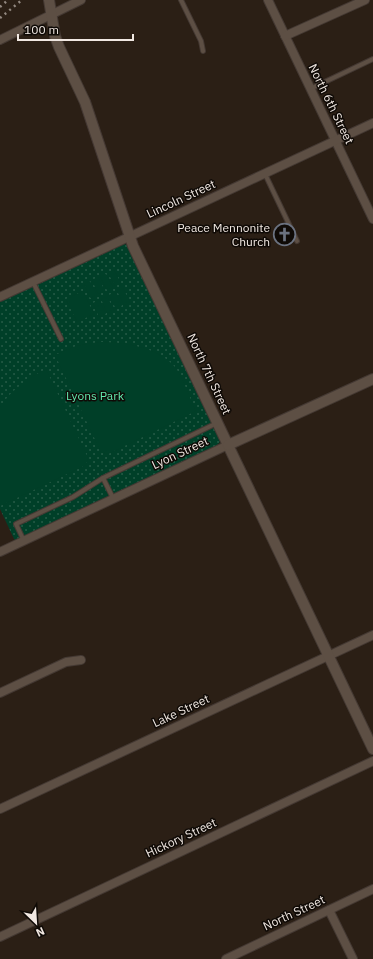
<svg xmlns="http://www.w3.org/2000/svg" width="373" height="959" viewBox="0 0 373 959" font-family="'IBM Plex Sans',sans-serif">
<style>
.grass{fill:url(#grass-dots)}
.garden{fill:#003f28}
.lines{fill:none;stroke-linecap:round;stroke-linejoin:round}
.service-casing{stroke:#443933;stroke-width:6}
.minor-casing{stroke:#443933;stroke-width:10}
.tertiary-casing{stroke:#443933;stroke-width:12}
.service{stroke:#5d4f44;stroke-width:4}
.minor{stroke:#5d4f44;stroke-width:8}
.tertiary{stroke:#5d4f44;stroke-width:10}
.rail{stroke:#938981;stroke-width:2.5;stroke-dasharray:2 4;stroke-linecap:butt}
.labels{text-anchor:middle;stroke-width:3;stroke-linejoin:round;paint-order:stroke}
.street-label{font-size:12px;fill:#f1e8e2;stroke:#0f0a06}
.poi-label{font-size:12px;fill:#f1e8e2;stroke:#0f0a06;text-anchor:end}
.park-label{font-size:12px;fill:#64eab0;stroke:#0f0a06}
</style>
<defs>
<pattern id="grass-dots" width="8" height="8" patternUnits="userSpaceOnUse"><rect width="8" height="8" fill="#003f28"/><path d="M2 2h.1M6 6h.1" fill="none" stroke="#265b47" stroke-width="1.8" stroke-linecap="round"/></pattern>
</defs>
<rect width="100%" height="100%" fill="#2b1f15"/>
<!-- grass -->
<polygon class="grass" points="124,244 128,245 221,440 220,442 215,447 15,541 0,509 0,301"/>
<!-- garden -->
<g class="garden">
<polygon points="114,270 121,283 115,286 108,273"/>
<polygon points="106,274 113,287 107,290 100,277"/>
<polygon points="98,277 105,291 98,294 92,280"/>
<polygon points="90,281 97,295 90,298 84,284"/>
<polygon points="123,288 130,302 124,305 117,291"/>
<polygon points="83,291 94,314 77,322 66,299"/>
<polygon points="115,292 122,306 116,309 109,295"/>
<polygon points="107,296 114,310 107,313 101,299"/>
<polygon points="99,300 106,314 99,317 93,303"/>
<path d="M99 342C124 342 157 347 174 366 181 373 191 401 196 411L108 454 101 452 55 355 76 346Z"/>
<path d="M46 369 88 458 86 465 0 506V407C11 390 27 379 46 369Z"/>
</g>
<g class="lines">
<defs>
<g id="service">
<polyline points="181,0 201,41 203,51"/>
<polyline points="310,89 373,59"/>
<polyline points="265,174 297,241"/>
<polyline points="33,282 61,339"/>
<polyline points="103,478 113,498"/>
<polyline points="24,541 16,524 73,497 103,478 217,423"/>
</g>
<g id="minor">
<polyline points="268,0 373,219"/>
<polyline points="285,36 365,0"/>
<polyline points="0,40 81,0"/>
<polyline points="0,297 373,123"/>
<polyline points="0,552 228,445"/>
<polyline points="0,693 66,662 81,660"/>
<polyline points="0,809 373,635"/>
<polyline points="329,910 353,959"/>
<polyline points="0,937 373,761"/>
<polyline points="226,959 373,889"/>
</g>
<g id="tertiary">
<polyline points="49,0 55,36 59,47 85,102 133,246 373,749"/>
<polyline points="228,445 373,379"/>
</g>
</defs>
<!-- service casing -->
<use href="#service" class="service-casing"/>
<!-- minor casing -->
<use href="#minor" class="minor-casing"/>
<!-- tertiary casing -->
<use href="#tertiary" class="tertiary-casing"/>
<!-- service -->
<use href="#service" class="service"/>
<!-- minor -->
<use href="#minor" class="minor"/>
<!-- tertiary -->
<use href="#tertiary" class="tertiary"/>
<!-- rail -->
<g class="rail">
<polyline points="0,7 8,0"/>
<polyline points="0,18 22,0"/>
</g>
</g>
<!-- icons -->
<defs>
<symbol id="church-ring" viewBox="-11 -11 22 22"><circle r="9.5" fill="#0f0a06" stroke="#6b7280" stroke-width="1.5"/><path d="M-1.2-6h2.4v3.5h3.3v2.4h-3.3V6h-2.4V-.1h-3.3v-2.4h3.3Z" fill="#6b7280"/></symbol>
</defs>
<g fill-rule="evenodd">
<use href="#church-ring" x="272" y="222" width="25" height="25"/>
</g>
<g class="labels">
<!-- street labels -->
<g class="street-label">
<text transform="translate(331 104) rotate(64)" y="4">North 6th Street</text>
<text transform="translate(181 199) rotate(-25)" y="4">Lincoln Street</text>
<text transform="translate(209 374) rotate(65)" y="4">North 7th Street</text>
<text transform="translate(180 453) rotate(-25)" y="4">Lyon Street</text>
<text transform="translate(181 711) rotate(-25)" y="4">Lake Street</text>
<text transform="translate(181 838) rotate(-25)" y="4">Hickory Street</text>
<text transform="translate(294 913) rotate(-25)" y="4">North Street</text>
</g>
<!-- poi labels -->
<g class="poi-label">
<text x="270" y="232">Peace Mennonite<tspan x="270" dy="14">Church</tspan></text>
</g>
<!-- park labels -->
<g class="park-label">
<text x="95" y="400">Lyons Park</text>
</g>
</g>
<!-- north arrow -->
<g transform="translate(36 923) rotate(155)" stroke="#0f0a06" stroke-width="3" paint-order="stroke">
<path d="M0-3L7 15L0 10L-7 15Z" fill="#f1e8e2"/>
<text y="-6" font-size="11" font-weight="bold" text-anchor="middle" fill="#f1e8e2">N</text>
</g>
<!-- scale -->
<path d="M18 34v6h115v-6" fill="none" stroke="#f1e8e2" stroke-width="2"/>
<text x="24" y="34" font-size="12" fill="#f1e8e2" stroke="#0f0a06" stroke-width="3" paint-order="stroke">100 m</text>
</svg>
